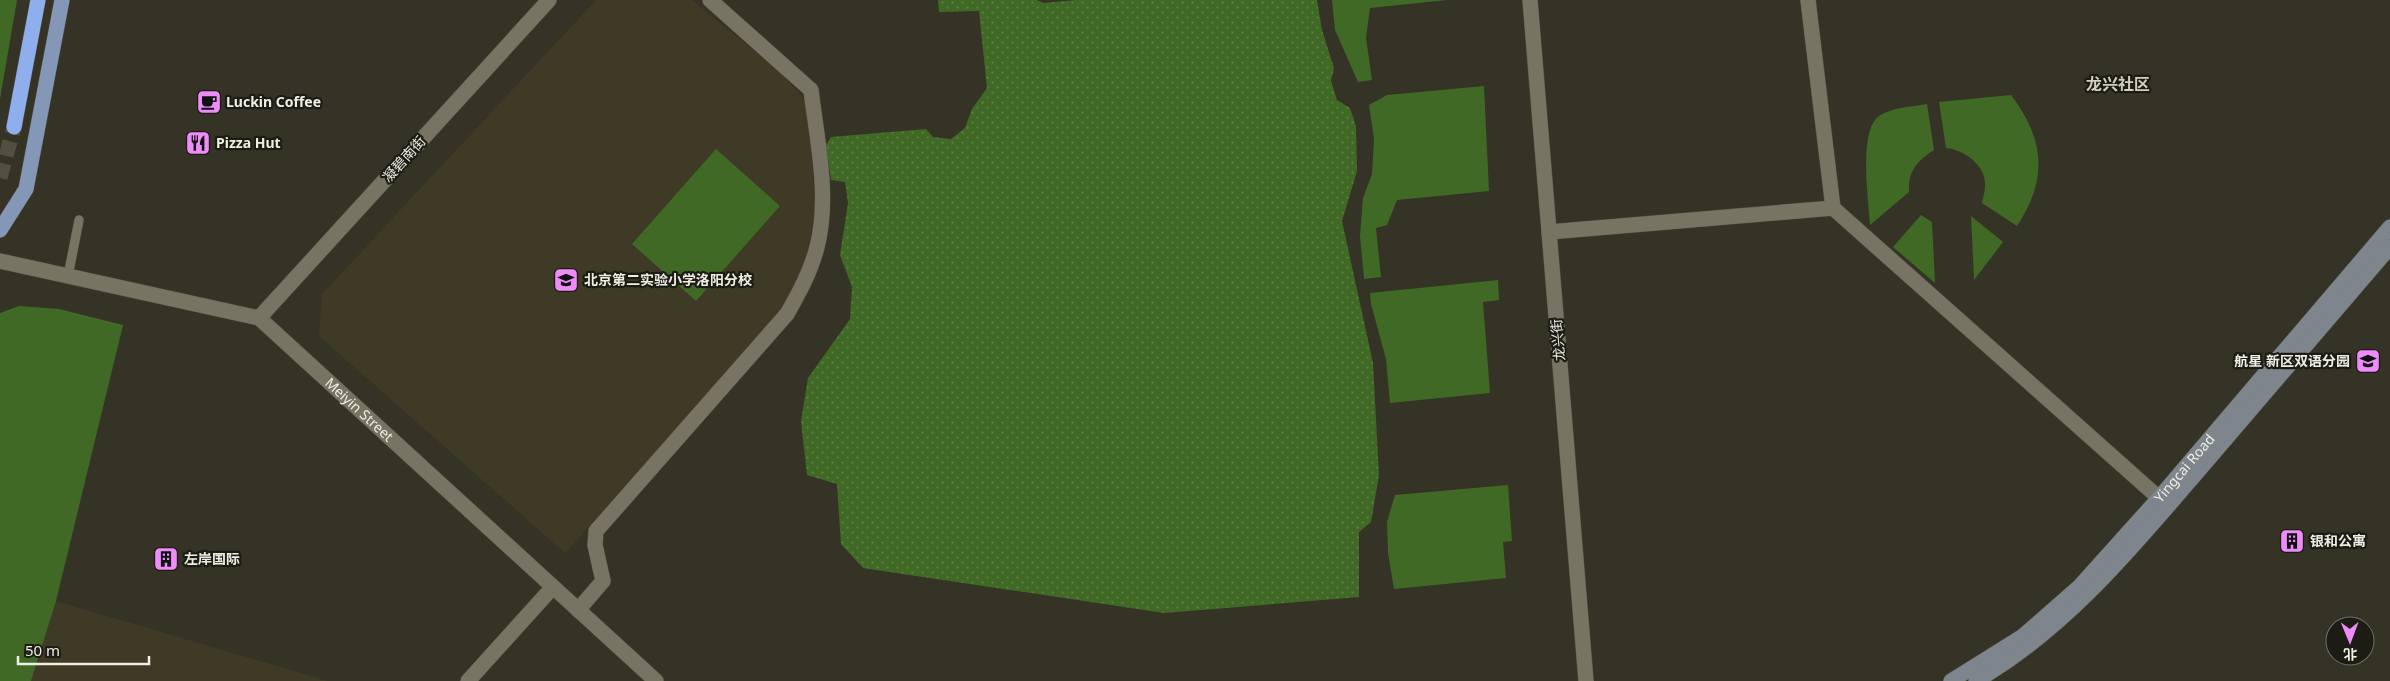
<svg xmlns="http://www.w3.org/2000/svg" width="2390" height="681" viewBox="0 0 2390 681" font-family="'Noto Sans','Noto Sans SC',sans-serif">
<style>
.built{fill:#3e3a25}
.green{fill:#406926}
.garden{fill:url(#garden-dots)}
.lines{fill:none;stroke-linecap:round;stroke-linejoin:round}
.highway-tunnel{stroke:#514f42;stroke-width:15;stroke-dasharray:15 8;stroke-linecap:butt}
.lane-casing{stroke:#545245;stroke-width:10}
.street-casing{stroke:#545245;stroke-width:16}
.secondary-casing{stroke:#545245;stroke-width:16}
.primary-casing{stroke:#545245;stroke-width:16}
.highway-casing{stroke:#545245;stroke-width:16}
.lane{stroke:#777464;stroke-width:9}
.street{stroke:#777464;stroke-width:15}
.secondary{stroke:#7e858d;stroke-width:15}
.primary{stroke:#8597b6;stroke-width:15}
.highway{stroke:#8eaeed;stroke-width:15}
.labels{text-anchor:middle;stroke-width:4.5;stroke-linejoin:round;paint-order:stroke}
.poi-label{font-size:14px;font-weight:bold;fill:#efeee5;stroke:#1c1b14;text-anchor:start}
.street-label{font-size:14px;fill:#efeee5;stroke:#1c1b14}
.quarter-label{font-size:16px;font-weight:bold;fill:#d2cfbe;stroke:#1c1b14}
</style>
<defs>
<pattern id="garden-dots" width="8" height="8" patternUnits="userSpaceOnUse" patternTransform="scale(1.25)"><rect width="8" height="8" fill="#406926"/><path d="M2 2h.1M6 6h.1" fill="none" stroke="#5c7f45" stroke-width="1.8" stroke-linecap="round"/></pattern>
</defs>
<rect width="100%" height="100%" fill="#353325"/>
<!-- built -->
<g class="built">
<polygon points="596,0 692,0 781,73 807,102 816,210 805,266 782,312 565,553 319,336 322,294"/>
<polygon points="56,601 328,681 31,681"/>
</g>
<!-- green -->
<g class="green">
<polygon points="0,0 17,0 0,99"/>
<polygon points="1332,0 1447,0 1370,8 1366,38 1372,80 1358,82 1335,30"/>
<polygon points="1484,86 1489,191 1397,200 1387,225 1376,228 1381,277 1364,279 1360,236 1363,198 1372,174 1374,139 1369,105 1387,95"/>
<path d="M2011 95C2045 140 2048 179 2017 226L1982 203C1983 197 1985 192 1985 187 1987 166 1965 150 1946 148L1939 102Z"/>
<path d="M1927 104 1934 150C1917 161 1908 171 1909 192L1870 225C1869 200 1858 131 1879 116 1893 107 1911 107 1927 104Z"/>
<polygon points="716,149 780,206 696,301 632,244"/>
<polygon points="1921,215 1932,222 1935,283 1893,247"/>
<polygon points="1971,216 2003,242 1974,280"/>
<polygon points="1498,280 1499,300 1483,302 1490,393 1390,403 1386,359 1371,304 1370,293"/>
<polygon points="19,306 59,309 123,325 56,601 31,681 0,681 0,313"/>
<polygon points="1508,485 1512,541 1503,542 1506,578 1394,589 1388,553 1387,522 1395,495"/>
</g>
<!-- garden -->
<polygon class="garden" points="938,0 1037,0 1043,3 1076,0 1317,0 1322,30 1334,68 1331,81 1337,100 1350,108 1356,126 1357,171 1342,221 1373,363 1379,475 1371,522 1359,532 1359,597 1164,613 863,568 841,544 837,484 807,475 801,421 808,378 850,319 852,287 840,255 848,203 845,182 831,180 826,145 831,137 926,129 933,137 951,139 965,128 972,109 987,88 979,11 939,12"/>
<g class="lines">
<!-- highway-tunnel -->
<polyline class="highway-tunnel" points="0,178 14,127"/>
<defs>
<polyline id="lane" points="68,276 79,220"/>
<g id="street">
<polyline points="1530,0 1586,681"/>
<polyline points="1808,0 1833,208"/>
<polyline points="1549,232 1833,208 2159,498"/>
<path id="s1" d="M0 261 259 318 656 681"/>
<polyline points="259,318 549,0"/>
<path d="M578 610 603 581 595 545 596 531 787 314C799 293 811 271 817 247 830 197 817 140 811 90L710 0"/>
<polyline points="468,681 553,587"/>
</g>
<g id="secondary">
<path id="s2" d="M1951 681 2023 636 2079 587 2159 498 2390 227"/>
<path d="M1976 681C2068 628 2137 542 2205 463 2267 391 2328 319 2390 247"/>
</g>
<polyline id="primary" points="0,230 26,189 62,0"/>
<polyline id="highway" points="14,127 38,0"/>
</defs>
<!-- lane casing -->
<use href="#lane" class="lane-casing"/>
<!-- street casing -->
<use href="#street" class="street-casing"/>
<!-- secondary casing -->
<use href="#secondary" class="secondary-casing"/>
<!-- primary casing -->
<use href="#primary" class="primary-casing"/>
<!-- highway casing -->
<use href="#highway" class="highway-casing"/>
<!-- lane -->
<use href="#lane" class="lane"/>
<!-- street -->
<use href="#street" class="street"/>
<!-- secondary -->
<use href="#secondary" class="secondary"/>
<!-- primary -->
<use href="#primary" class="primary"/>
<!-- highway -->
<use href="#highway" class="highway"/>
</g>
<!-- icons -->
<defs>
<symbol id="cafe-square" viewBox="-11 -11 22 22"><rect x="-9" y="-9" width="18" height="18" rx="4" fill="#ed8cf9" stroke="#1c1b14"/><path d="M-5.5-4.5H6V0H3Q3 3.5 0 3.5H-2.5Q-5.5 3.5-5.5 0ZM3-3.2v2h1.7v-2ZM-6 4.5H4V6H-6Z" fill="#111"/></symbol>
<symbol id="restaurant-square" viewBox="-11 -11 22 22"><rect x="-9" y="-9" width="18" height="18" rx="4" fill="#ed8cf9" stroke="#1c1b14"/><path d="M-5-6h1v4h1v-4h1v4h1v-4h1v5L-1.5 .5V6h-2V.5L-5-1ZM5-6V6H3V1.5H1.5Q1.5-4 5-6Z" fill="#111"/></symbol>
<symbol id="school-square" viewBox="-11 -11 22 22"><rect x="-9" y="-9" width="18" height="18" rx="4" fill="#ed8cf9" stroke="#1c1b14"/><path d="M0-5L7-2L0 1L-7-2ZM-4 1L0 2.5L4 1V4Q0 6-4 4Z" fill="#111"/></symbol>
<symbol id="building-square" viewBox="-11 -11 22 22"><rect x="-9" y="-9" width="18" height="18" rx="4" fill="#ed8cf9" stroke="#1c1b14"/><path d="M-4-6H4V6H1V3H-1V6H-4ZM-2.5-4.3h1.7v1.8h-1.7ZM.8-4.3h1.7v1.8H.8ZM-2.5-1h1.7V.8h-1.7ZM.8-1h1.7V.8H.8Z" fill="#111"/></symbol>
</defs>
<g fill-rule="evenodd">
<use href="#cafe-square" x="195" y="88" width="28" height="28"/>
<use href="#restaurant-square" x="184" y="129" width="28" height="28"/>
<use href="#school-square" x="552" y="266" width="28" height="28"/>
<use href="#school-square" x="2354" y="347" width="28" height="28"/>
<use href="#building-square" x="2278" y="527" width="28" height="28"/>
<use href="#building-square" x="152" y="545" width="28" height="28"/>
</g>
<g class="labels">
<!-- poi labels -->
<g class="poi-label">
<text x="226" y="107">Luckin Coffee</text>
<text x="216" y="148">Pizza Hut</text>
<text x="584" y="285">北京第二实验小学洛阳分校</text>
<text x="2350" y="366" text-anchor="end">航星 新区双语分园</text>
<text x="2310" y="546">银和公寓</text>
<text x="184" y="564">左岸国际</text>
</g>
<!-- street labels -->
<g class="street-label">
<text transform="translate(404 159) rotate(-48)" y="5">凝碧南街</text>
<text transform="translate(1558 340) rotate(-95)" y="5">龙兴街</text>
<text dy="5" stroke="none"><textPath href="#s1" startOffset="401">Meiyin Street</textPath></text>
<text dy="5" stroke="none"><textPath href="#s2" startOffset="318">Yingcai Road</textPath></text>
</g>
<!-- quarter labels -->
<g class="quarter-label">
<text x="2118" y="90">龙兴社区</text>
</g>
</g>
<!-- north arrow -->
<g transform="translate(2350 641) rotate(179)"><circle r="24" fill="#1c1b14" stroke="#706f68"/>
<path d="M0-4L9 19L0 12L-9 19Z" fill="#ed8cf9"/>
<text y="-8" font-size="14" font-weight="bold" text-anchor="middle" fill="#efeee5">北</text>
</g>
<!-- scale -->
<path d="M18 656v8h131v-8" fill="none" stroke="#efeee5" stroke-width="2.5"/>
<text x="25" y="656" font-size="15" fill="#efeee5" stroke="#1c1b14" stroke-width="4" paint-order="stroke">50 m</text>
</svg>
